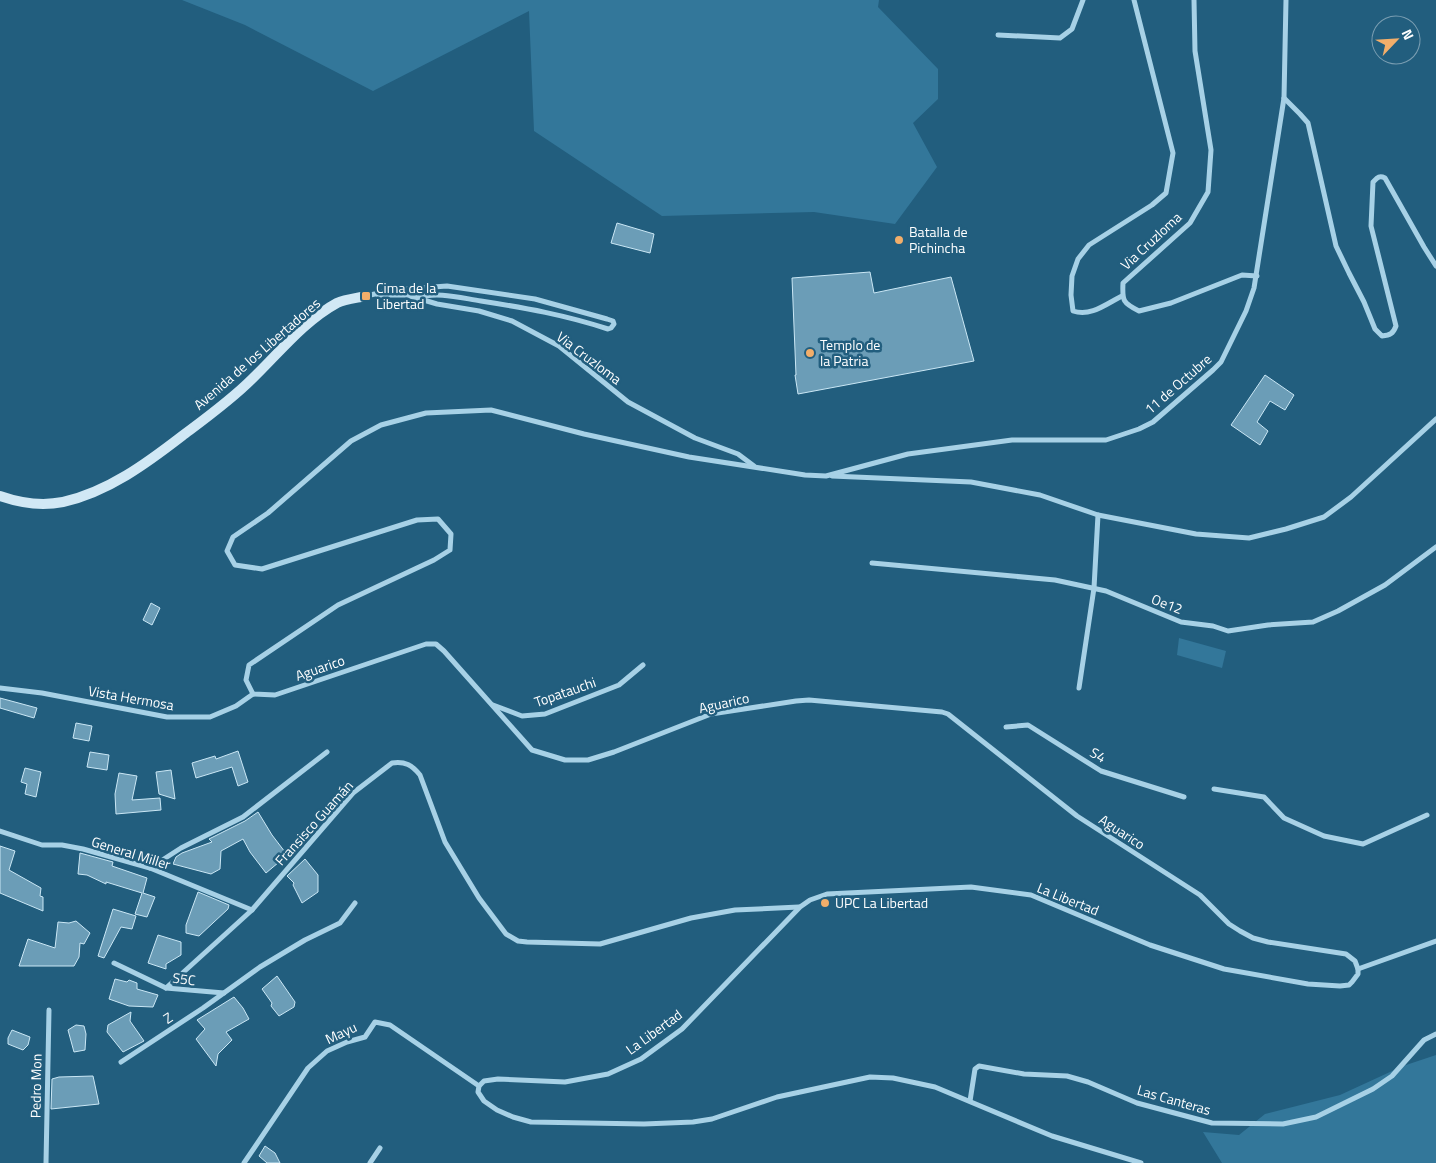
<svg xmlns="http://www.w3.org/2000/svg" width="1436" height="1163" viewBox="0 0 1436 1163" font-family="'Titillium Web',sans-serif">
<style>
.green{fill:#33779a}
.building{fill:#6b9db7;stroke:#cae7f5}
.lines{fill:none;stroke-linecap:round;stroke-linejoin:round}
.street{stroke:#a7d1e6;stroke-width:5}
.secondary{stroke:#d1e8f5;stroke-width:10}
.poi-dot{fill:#f2ae6a;stroke:#225e7e;stroke-width:2}
.labels{text-anchor:middle;stroke-width:5;stroke-linejoin:round;paint-order:stroke}
.poi-label{font-size:14px;fill:#fff;stroke:#225e7e;text-anchor:start}
.street-label{font-size:14px;fill:#fff;stroke:#225e7e}
</style>
<rect width="100%" height="100%" fill="#225e7e"/>
<!-- green -->
<g class="green">
<polygon points="182,0 879,0 878,7 938,69 938,99 913,123 937,167 895,224 814,212 662,216 534,131 529,11 373,91 245,25"/>
<polygon points="1179,638 1226,651 1222,668 1177,655"/>
<polygon points="1436,1055 1436,1163 1222,1163 1203,1132 1239,1135 1265,1114 1340,1095 1403,1066"/>
</g>
<!-- building -->
<g class="building">
<polygon points="617,223 654,234 650,253 611,243"/>
<polygon points="870,272 874,293 951,277 974,361 798,394 795,375 796,375 792,278"/>
<polygon points="1265,375 1294,395 1285,410 1270,401 1257,422 1268,431 1260,445 1231,425"/>
<polygon points="151,603 160,608 152,625 143,620"/>
<polygon points="0,698 37,708 34,718 0,708"/>
<polygon points="76,723 92,726 89,741 73,738"/>
<polygon points="238,751 248,782 238,786 232,767 196,778 192,763 215,756 216,759"/>
<polygon points="90,752 109,755 107,770 87,767"/>
<polygon points="25,768 41,772 36,797 25,794 27,784 21,782"/>
<polygon points="171,770 175,799 159,794 156,772"/>
<polygon points="119,773 137,776 132,800 160,798 161,810 116,814 115,794"/>
<polygon points="258,812 272,835 285,852 285,857 266,873 250,852 243,839 221,851 220,869 211,874 173,864 176,857 182,853 212,842 209,839 245,821"/>
<polygon points="0,846 15,851 9,870 41,888 40,896 43,897 43,911 0,893"/>
<polygon points="80,853 113,862 112,866 147,878 143,893 155,897 147,917 135,914 142,893 106,882 106,884 87,875 78,874"/>
<polygon points="305,859 318,875 318,892 302,903 293,885 294,883 287,876"/>
<polygon points="198,892 229,905 228,909 199,936 186,933 186,925"/>
<polygon points="113,909 136,916 132,929 121,927 104,958 98,956"/>
<polygon points="76,921 90,933 84,944 80,943 79,957 74,966 19,966 28,939 55,948 58,922 69,923"/>
<polygon points="158,935 181,942 181,955 166,964 166,969 148,963"/>
<polygon points="277,976 295,1002 294,1007 279,1016 271,1006 272,1003 262,989"/>
<polygon points="115,979 127,982 129,980 137,983 137,989 158,995 153,1007 129,1006 109,999"/>
<polygon points="234,997 243,1008 249,1019 226,1032 232,1040 218,1054 216,1066 196,1039 205,1029 197,1020"/>
<polygon points="131,1012 130,1021 144,1041 123,1052 107,1032 108,1025"/>
<polygon points="76,1025 84,1026 86,1034 85,1050 74,1052 68,1030"/>
<polygon points="12,1030 30,1037 28,1045 23,1050 8,1044 8,1038"/>
<polygon points="93,1076 99,1104 51,1109 52,1079 59,1077"/>
<polygon points="265,1146 275,1153 280,1163 267,1163 259,1156"/>
</g>
<g class="lines">
<!-- street -->
<g class="street">
<path d="M1194 0 1195 51 1211 150 1208 192 1190 223 1123 283C1122 301 1123 303 1139 311L1171 303 1242 275 1257 276"/>
<polyline points="998,35 1060,38 1072,29 1083,0"/>
<path d="M1284 98 1300 114 1308 123 1336 246 1349 273 1364 302 1375 329 1382 336C1390 335 1393 334 1396 326L1371 226 1373 182C1377 178 1379 175 1385 178L1424 247 1436 266"/>
<polyline points="378,295 407,295 437,304 479,311 512,321 559,346 628,402 695,438 738,454 754,466"/>
<path d="M366 296 392 290 447 286 535 299 607 319 613 321 614 324 611 328 608 329C565 315 526 308 481 301 461 298 437 291 417 298"/>
<path d="M1122 296C1106 304 1091 317 1073 311L1071 295 1072 276 1078 259 1089 245 1152 205 1166 193 1173 153 1134 0"/>
<polyline points="832,476 971,482 1040,495 1098,515 1196,534 1249,538 1286,529 1324,517 1351,497 1436,419"/>
<polyline points="872,563 1055,580 1106,591 1181,622 1213,626 1228,631 1268,625 1313,622 1338,611 1385,585 1436,547"/>
<polyline points="0,688 42,693 167,717 210,717 236,706 253,694"/>
<polyline points="1079,688 1094,588 1098,515"/>
<polyline points="493,705 522,716 545,714 619,685 643,665"/>
<polyline points="1006,727 1028,725 1101,771 1184,797"/>
<polyline points="1214,789 1264,797 1284,818 1324,836 1363,844 1427,815"/>
<polyline points="0,831 42,845 62,845 83,849 150,868 252,910"/>
<polyline points="150,868 181,848 243,817 327,752"/>
<polyline points="114,963 166,988 224,993"/>
<polyline points="1358,969 1436,941"/>
<path d="M166 988 252 910 353 793 392 763C405 761 412 765 420 775L445 842 479 898 506 934 518 941 527 942 600 944 691 918 735 910 799 907"/>
<polyline points="121,1062 203,1008 260,967 305,940 340,923 355,903"/>
<polyline points="970,1101 975,1069 979,1066 1024,1074 1067,1076 1088,1082 1137,1103 1212,1123 1283,1124 1316,1117 1373,1089 1392,1076 1424,1040 1436,1034"/>
<polyline points="46,1163 49,1010"/>
<polyline points="244,1163 308,1068 327,1051 347,1042 365,1037 375,1022 390,1025 479,1086"/>
<polyline points="370,1163 380,1148"/>
<polyline points="1141,1163 1052,1136 935,1087 893,1078 870,1077 777,1097 712,1119 693,1122 644,1124 531,1122 513,1117 497,1110 484,1101 478,1092 479,1086 484,1081 498,1079 565,1082 608,1074 641,1059 682,1029 800,907 810,900 827,894 971,887 1031,895 1150,945 1224,969 1308,984 1340,986 1349,985 1352,982 1358,974 1358,969 1355,961 1346,954 1268,942 1253,938 1240,931 1229,924 1200,895 1077,816 948,714 942,712 809,700 796,701 711,714 614,752 588,760 565,760 532,750 444,651 436,644 426,644 275,695 253,694 246,680 249,665 338,605 434,560 450,550 451,534 438,519 417,520 262,569 235,565 227,551 233,537 268,513 351,441 381,425 426,413 491,410 584,434 689,457 805,475 826,476 908,454 1012,440 1106,440 1139,429 1153,422 1213,370 1221,362 1246,311 1254,288 1284,98 1286,0"/>
</g>
<!-- secondary -->
<path class="secondary" d="M0 496C20 503 43 506 63 502 108 492 147 463 182 436 206 418 231 400 252 379 279 353 304 321 337 303 345 299 357 298 366 296"/>
</g>
<!-- markers -->
<g class="poi-dot">
<circle cx="899" cy="240" r="5"/>
<rect x="361" y="291" width="10" height="10" rx="2.5"/>
<circle cx="810" cy="353" r="5"/>
<circle cx="825" cy="903" r="5"/>
</g>
<g class="labels">
<!-- poi labels -->
<g class="poi-label">
<text x="909" y="237">Batalla de<tspan x="909" dy="16">Pichincha</tspan></text>
<text x="376" y="293">Cima de la<tspan x="376" dy="16">Libertad</tspan></text>
<text x="820" y="350">Templo de<tspan x="820" dy="16">la Patria</tspan></text>
<text x="835" y="908">UPC La Libertad</text>
</g>
<!-- street labels -->
<g class="street-label">
<text transform="translate(1151 241) rotate(-43)" y="5">Via Cruzloma</text>
<text transform="translate(257 354) rotate(-41)" y="5">Avenida de los Libertadores</text>
<text transform="translate(589 358) rotate(37)" y="5">Via Cruzloma</text>
<text transform="translate(1178 384) rotate(-41)" y="5">11 de Octubre</text>
<text transform="translate(1167 604) rotate(21)" y="5">Oe12</text>
<text transform="translate(320 668) rotate(-19)" y="5">Aguarico</text>
<text transform="translate(565 692) rotate(-19)" y="5">Topatauchi</text>
<text transform="translate(131 698) rotate(10)" y="5">Vista Hermosa</text>
<text transform="translate(724 703) rotate(-12)" y="5">Aguarico</text>
<text transform="translate(1098 755) rotate(30)" y="5">S4</text>
<text transform="translate(314 823) rotate(-48)" y="5">Fransisco Guamán</text>
<text transform="translate(1122 832) rotate(33)" y="5">Aguarico</text>
<text transform="translate(131 853) rotate(17)" y="5">General Miller</text>
<text transform="translate(1068 899) rotate(22)" y="5">La Libertad</text>
<text transform="translate(184 979) rotate(7)" y="5">S5C</text>
<text transform="translate(168 1018) rotate(-33)" y="5">Z</text>
<text transform="translate(654 1032) rotate(-36)" y="5">La Libertad</text>
<text transform="translate(341 1033) rotate(-25)" y="5">Mayu</text>
<text transform="translate(36 1086) rotate(-89)" y="5">Pedro Mon</text>
<text transform="translate(1174 1100) rotate(16)" y="5">Las Canteras</text>
</g>
</g>
<!-- north arrow -->
<g transform="translate(1396 40) rotate(65)"><circle r="24" fill="#225e7e" stroke="#7a9eb2"/>
<path d="M0-4L9 19L0 12L-9 19Z" fill="#f2ae6a"/>
<text y="-8" font-size="14" font-weight="bold" text-anchor="middle" fill="#ffffff">N</text>
</g>
</svg>
